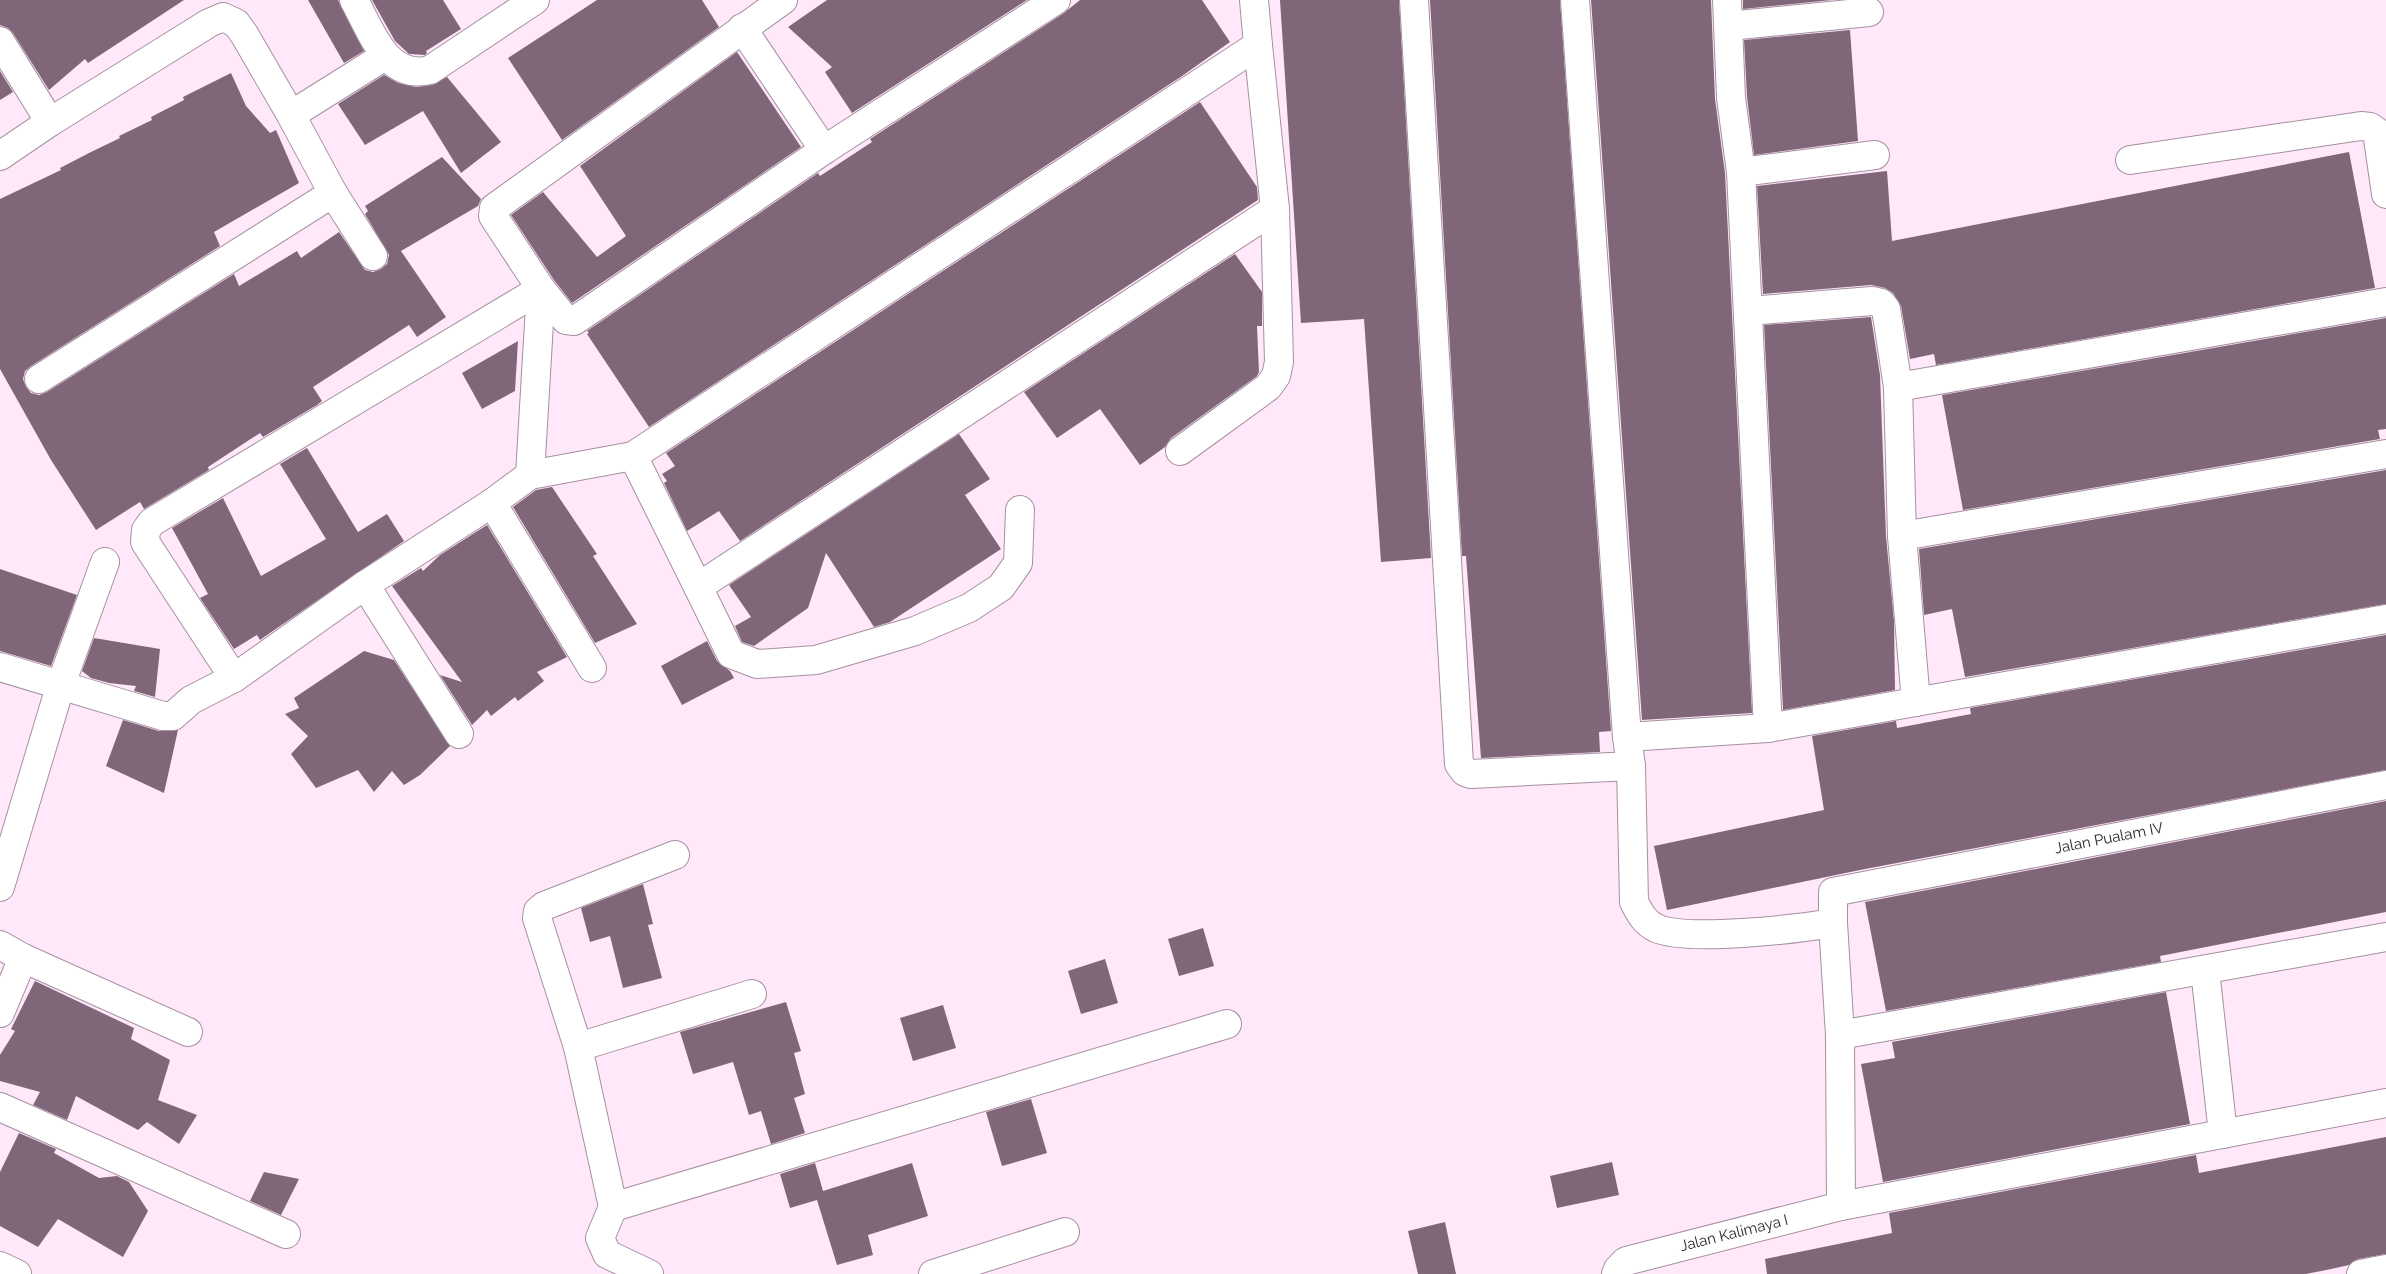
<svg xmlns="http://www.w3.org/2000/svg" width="2386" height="1274" viewBox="0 0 2386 1274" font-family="Raleway,sans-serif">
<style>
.building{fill:#806679}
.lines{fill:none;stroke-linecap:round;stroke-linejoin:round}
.street-casing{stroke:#a590a0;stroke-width:30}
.secondary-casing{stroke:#a590a0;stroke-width:30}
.street{stroke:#fff;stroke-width:28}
.secondary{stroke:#fff;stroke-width:28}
.labels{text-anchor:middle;stroke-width:5;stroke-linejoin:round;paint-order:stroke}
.street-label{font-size:15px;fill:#281f26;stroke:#fdfdfd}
</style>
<rect width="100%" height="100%" fill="#ffe8f9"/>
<!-- building -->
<g class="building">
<polygon points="0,0 184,0 88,63 85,59 49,90 13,33 8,28 0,25"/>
<polygon points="308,0 338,0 364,51 344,63"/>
<polygon points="372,0 443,0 461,29 426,51 427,53 425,55 409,54 395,41"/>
<polygon points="597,0 702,0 719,27 562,140 508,58"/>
<polygon points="827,0 1027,0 852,113 825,72 832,67 788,27"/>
<polygon points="1080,0 1202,0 1230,42 1182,76 649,427 587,334 589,333 587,331 818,173 820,176 872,142 870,139 1064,13"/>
<polygon points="1280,0 1399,0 1431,558 1381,562 1364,319 1301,323"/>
<polygon points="1430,0 1560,0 1611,731 1599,732 1600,752 1481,758 1466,556 1462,556"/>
<polygon points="1591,0 1711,0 1715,99 1725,173 1752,713 1642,720"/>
<polygon points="1743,0 1832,0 1743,9"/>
<polygon points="1850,30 1858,141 1754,155 1747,97 1744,40"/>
<polygon points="737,52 801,147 572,303 554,280 511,215 543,192 597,257 626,236 580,166"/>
<polygon points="0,71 13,92 0,100"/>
<polygon points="231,73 246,106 270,133 276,130 299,183 214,232 220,246 31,366 25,371 23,379 26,387 31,393 39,395 47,392 234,274 239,286 297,251 301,258 339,232 365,270 373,272 381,269 387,264 389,255 365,214 368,211 365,206 442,157 481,199 478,206 401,251 446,317 417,337 409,325 313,387 322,401 317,405 263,437 260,433 208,467 209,470 144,509 140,502 96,530 51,460 0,369 0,199 61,170 60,168 91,152 120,138 119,136 152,120 151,117 184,100 183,97"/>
<polygon points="384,75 398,83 416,87 432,85 447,77 501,142 461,173 423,111 365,145 338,104"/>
<polygon points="1200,102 1257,187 1258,200 740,541 719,511 687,531 664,483 667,481 662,474 675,466 666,453"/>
<polygon points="2349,152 2375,288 1936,365 1934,354 1910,359 1901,306 1893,293 1885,288 1871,285 1763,294 1757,186 1887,171 1892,241"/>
<polygon points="1235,254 1262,292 1262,326 1257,326 1259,372 1257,376 1171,438 1165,447 1140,465 1100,409 1057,438 1024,392"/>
<polygon points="1871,317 1880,375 1886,536 1894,621 1895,690 1783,710 1764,325"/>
<polygon points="2386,318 2386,429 2378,430 2380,439 1963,510 1942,395"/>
<polygon points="518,341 515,391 482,409 462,373"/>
<polygon points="959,434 990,479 965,495 1001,549 890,622 874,627 826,553 808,608 754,646 742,642 735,626 751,617 729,585"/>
<polygon points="307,448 358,532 387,514 404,541 267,635 260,640 257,635 234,649 200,598 208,594 172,528 223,498 261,576 326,539 280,464"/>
<polygon points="2386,470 2386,604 1965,677 1952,609 1924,615 1919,549"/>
<polygon points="552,487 597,554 593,556 637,624 595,643 513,507 536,490"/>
<polygon points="487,525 567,657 537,672 544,681 518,701 515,697 491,716 487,710 472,725 440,675 462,682 392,586 421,568 423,571 440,555"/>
<polygon points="0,569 77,595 51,666 0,651"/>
<polygon points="2386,635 2386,770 1860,870 1667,910 1654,846 1824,810 1812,736 1896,721 1897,728 1971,714 1970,708"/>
<polygon points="94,638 160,649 155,697 134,691 136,686 109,683 91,678 82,671"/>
<polygon points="707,641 717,661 730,671 734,678 682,705 661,666"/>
<polygon points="364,651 394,660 450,746 420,775 404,785 392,771 374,792 358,770 316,788 291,754 308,736 285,714 299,708 294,698"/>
<polygon points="123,720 159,731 178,730 164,793 106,766"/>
<polygon points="2386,801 2386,912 2160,956 2161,962 1886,1011 1865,902"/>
<polygon points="643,884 653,924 648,925 662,978 623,988 610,936 590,942 581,908"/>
<polygon points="1203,928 1214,966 1179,976 1168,939"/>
<polygon points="1105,959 1118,1003 1081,1014 1068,971"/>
<polygon points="35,981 134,1028 131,1039 170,1060 158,1100 197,1115 179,1144 147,1122 138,1130 76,1096 67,1120 33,1105 40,1092 0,1081 0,1055 15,1031 11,1029"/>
<polygon points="2166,992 2190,1124 1883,1182 1861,1064 1895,1058 1892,1042"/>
<polygon points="786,1002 801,1051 794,1053 805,1094 794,1098 805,1133 771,1144 761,1111 749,1115 733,1062 693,1074 680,1032"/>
<polygon points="943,1005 956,1048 913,1061 900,1018"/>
<polygon points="1031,1099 1047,1153 1002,1166 986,1112"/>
<polygon points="19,1133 56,1149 54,1153 99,1178 117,1176 129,1182 148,1211 123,1257 58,1219 38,1247 0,1226 0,1172"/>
<polygon points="2386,1137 2386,1254 2358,1259 2349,1265 2331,1269 2306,1274 1767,1274 1765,1259 1892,1233 1889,1213 2196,1155 2199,1173"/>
<polygon points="1612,1162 1619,1195 1557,1208 1550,1176"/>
<polygon points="815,1163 823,1191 912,1163 928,1216 868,1235 873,1255 837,1265 817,1200 790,1208 780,1174"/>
<polygon points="264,1172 299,1179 281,1215 250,1201"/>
<polygon points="1445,1222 1456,1274 1418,1274 1408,1231"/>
</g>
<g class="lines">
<defs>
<g id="street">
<path d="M354 0C371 31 387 81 430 70L535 0"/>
<polyline points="783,0 494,208 493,216 541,289 566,320 574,321 824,150 1056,0"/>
<polyline points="1414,0 1459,764 1465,772 1471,774 1631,766"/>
<polyline points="1727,0 1731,98 1741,172 1768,728"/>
<polyline points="1729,26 1869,12"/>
<polyline points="742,28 824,150"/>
<polyline points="0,41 50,122 0,156"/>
<polyline points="50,122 209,23 223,17 236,23 244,34 291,115"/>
<polyline points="2130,160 2361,126 2370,127 2377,132 2386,194"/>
<polyline points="1741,172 1875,155"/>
<polyline points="333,193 373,256"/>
<polyline points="541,289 152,522 146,530 145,542 234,678 365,585 492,503 530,475 633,456 1258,45 1254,0"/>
<polyline points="1749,311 1872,301 1881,303 1886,309 1898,387 1902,536"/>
<polyline points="39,379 333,193 291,115 385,56"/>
<polyline points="1898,387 2386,302"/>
<polyline points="1180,451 1268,387 1276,376 1279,362 1275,209"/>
<polyline points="633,456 698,587"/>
<polyline points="530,475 541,289"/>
<polyline points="492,503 592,668"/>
<polyline points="1020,510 1018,563 1001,587 969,608 915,631 816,660 757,664 731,654 698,587 1275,209 1258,45"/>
<polyline points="365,585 459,734"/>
<polyline points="0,667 163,716 173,716 191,700 234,678"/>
<polyline points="1916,702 1902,536 2386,454"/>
<polyline points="1627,737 1768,728 2386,619"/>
<polyline points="0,887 60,687 105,562"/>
<polyline points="1833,923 1833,892 2386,785"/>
<polyline points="0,945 23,958 188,1032"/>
<polyline points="2205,970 2223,1134"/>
<polyline points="0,1013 23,958"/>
<polyline points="1840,1035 1841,1206 2386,1103"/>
<polyline points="578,1047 752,994"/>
<polyline points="0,1107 286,1234"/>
<polyline points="613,1207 1227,1024"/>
<polyline points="0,1266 17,1274"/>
<polyline points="649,1274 607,1254 600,1238 613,1207 578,1047 537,918 538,911 544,906 675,855"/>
<polyline points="933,1274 1065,1232"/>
<polyline points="1616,1274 1618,1269 1626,1261 1841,1206"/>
<polyline points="2361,1274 2386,1269"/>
</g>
<path id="secondary" d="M1575 0 1627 737 1631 766 1634 902C1640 913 1644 922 1656 928 1686 942 1797 929 1833 923L1840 1035 2386 937"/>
</defs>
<!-- street casing -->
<use href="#street" class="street-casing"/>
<!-- secondary casing -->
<use href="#secondary" class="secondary-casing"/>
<!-- street -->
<use href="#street" class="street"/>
<!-- secondary -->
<use href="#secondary" class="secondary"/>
</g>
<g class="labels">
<!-- street labels -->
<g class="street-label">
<text transform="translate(2109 838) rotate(-11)" y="5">Jalan Pualam IV</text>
<text transform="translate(1734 1233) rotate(-14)" y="5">Jalan Kalimaya I</text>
</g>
</g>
</svg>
